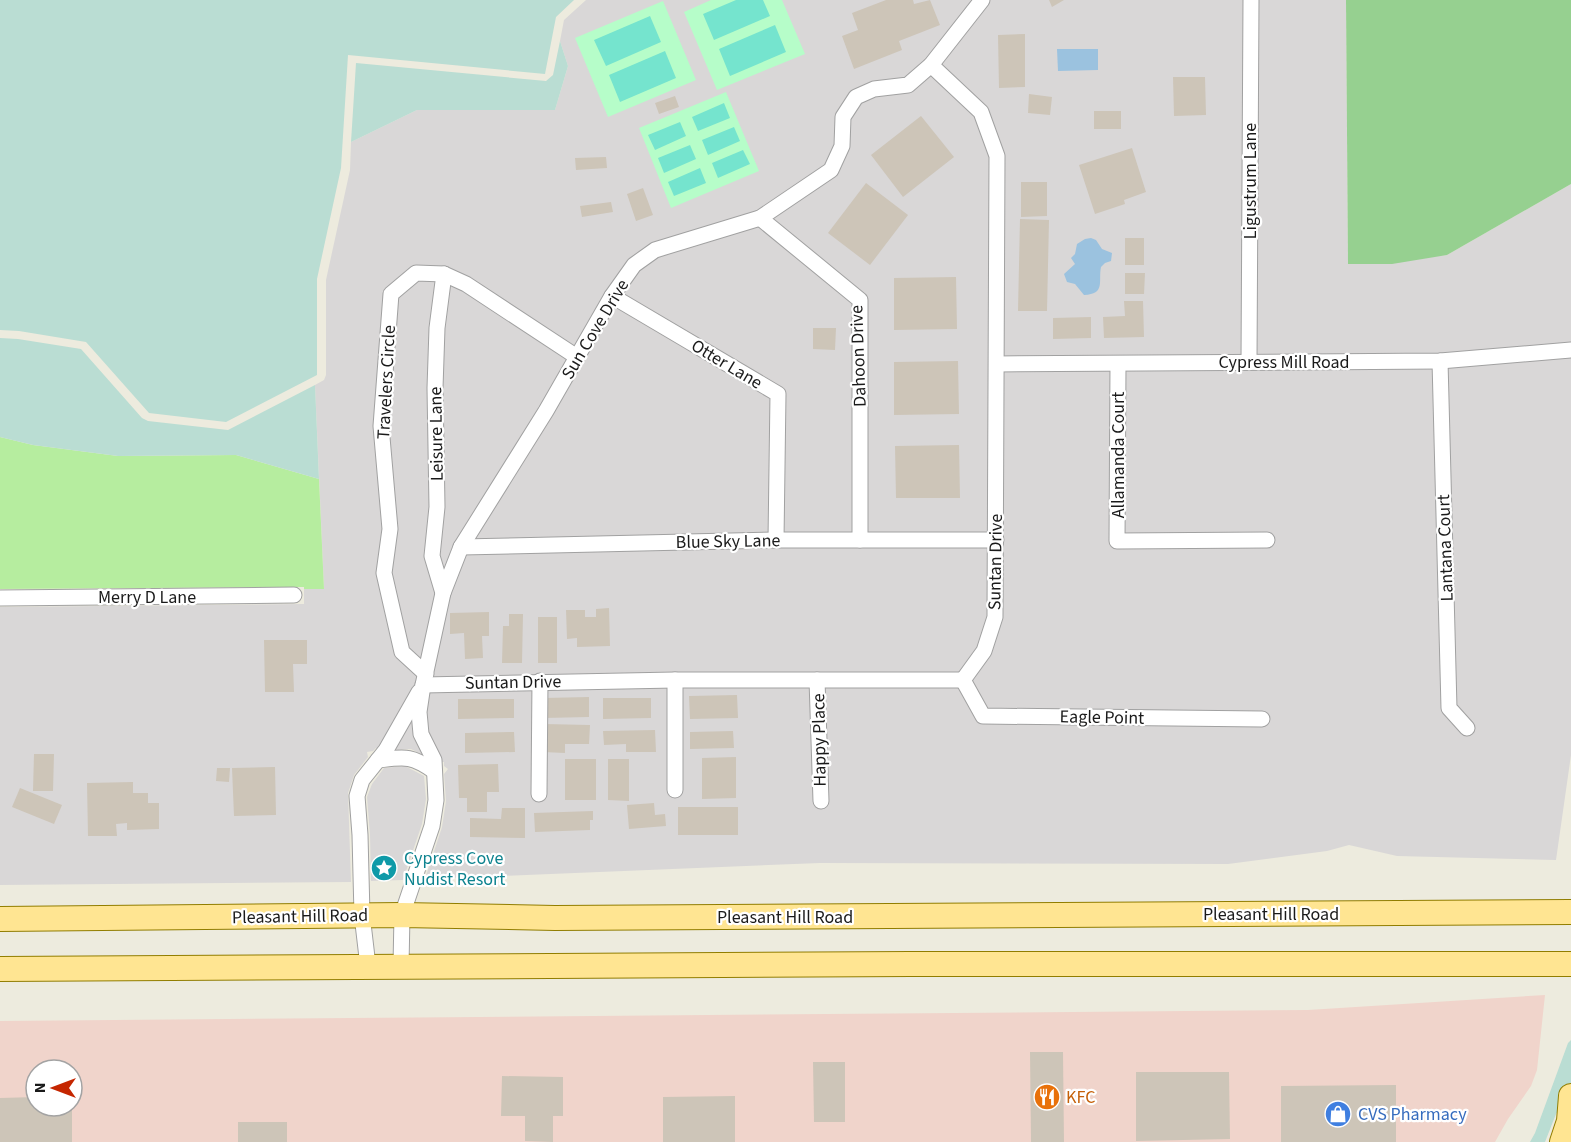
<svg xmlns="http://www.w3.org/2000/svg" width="1571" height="1142" viewBox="0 0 1571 1142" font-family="'Source Sans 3',sans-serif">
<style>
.residential{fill:#d9d7d7}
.commercial{fill:#f0d4cb;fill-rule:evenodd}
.grass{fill:#b6ed9f}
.forest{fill:#96d090}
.wetland{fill:#baddd3}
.park{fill:#b6fdc9}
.pitch{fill:#75e4ce}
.water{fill:#9bc2df}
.building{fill:#cdc5b8}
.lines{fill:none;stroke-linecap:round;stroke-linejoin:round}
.street-casing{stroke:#a1a1a1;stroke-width:17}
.primary-casing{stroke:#917d00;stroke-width:26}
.street{stroke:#fff;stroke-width:15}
.primary{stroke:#ffe592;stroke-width:24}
.labels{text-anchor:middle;stroke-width:4.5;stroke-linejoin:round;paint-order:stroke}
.street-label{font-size:18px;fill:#1a1a1a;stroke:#fff}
.culture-label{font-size:18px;fill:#0d838f;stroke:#fff;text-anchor:start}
.food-label{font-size:18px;fill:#c56008;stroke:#fff;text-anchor:start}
.shop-label{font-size:18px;fill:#366cbe;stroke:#fff;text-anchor:start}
</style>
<rect width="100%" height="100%" fill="#edebde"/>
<!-- residential -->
<g class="residential">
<polygon points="586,0 1346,0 1348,264 1447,255 1571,184 1571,755 1556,860 1397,856 1349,845 1327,851 1228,864 820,863 425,879 442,827 446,801 444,774 448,769 444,766 444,762 437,762 411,749 381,751 376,748 373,751 367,752 368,757 354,775 348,793 351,882 0,885 0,607 304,604 304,589 324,589 315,385 324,380 326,375 326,280 350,170 351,142 417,110 555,110 568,66 560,41 564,20"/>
<polygon points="405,766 424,776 426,799 422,824 403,880 371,881 370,835 367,797 372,784 384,768"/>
</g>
<!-- commercial -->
<path class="commercial" d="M1545 995 1537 1070 1531 1086 1508 1119 1495 1142H0V1021L1308 1010ZM36 1070H72V1106H36Z"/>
<!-- grass -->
<polygon class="grass" points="0,437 33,445 118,456 236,455 319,479 324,589 304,589 304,587 0,589"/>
<!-- forest -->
<polygon class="forest" points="1346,0 1571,0 1571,184 1447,255 1392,264 1348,264"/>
<!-- wetland -->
<g class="wetland">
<polygon points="0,0 574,0 556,17 545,74 348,55 341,168 317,279 317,375 226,422 149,413 86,342 19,331 0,330"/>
<polygon points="560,41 568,66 555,110 417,110 351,142 356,63 546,81 553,75"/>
<polygon points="0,338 18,339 81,349 142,418 148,421 228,430 315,385 319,479 236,455 118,456 33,445 0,437"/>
<polygon points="1571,1040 1571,1091 1556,1114 1545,1142 1530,1142 1535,1133 1568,1043"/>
</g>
<!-- park -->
<g class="park">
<polygon points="711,0 782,0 805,54 717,90 684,12"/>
<polygon points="663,1 696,80 608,117 575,38"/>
<polygon points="726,92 759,171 671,208 639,128"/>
</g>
<!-- pitch -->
<g class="pitch">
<polygon points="736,0 763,0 770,16 714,40 703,14"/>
<polygon points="650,16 661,42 606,66 594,40"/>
<polygon points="775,25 786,52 730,76 719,49"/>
<polygon points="665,51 676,78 620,102 609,75"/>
<polygon points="724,103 730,118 698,131 692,117"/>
<polygon points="680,122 686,136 655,150 648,135"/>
<polygon points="734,127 740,141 708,155 702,140"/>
<polygon points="690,145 696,159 664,173 658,158"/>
<polygon points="743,150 750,164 718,178 712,163"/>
<polygon points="700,168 706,183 674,196 668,182"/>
</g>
<!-- water -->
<g class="water">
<polygon points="1057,49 1098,49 1098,70 1058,71"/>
<path d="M1091 238 1096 240 1102 249 1112 253 1111 261 1105 263 1101 267C1098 281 1106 294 1084 295L1075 284 1067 282 1064 274 1075 264 1071 258 1075 254 1077 244 1085 239Z"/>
</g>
<!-- building -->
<g class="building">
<polygon points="886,0 913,0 914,4 930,0 940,25 899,41 902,50 854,69 842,36 858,30 852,13"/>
<polygon points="1049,0 1064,0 1052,7"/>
<polygon points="1025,34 1025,87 999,88 998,35"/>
<polygon points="1173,77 1205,77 1206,115 1174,116"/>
<polygon points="1029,94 1052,97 1050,115 1028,113"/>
<polygon points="675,96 679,107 659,114 655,103"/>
<rect x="1094" y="111" width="27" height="18"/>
<polygon points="921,116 954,157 903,197 871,155"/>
<polygon points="1132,148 1146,192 1124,200 1125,204 1095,214 1079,165"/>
<polygon points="606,157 607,168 576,170 575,158"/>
<polygon points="1021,182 1047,182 1047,216 1021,217"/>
<polygon points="866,183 908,215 870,265 828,233"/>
<polygon points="643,188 653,215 636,221 627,194"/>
<polygon points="611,202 613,212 582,217 580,206"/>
<polygon points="1020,219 1049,220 1047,311 1018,311"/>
<rect x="1125" y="238" width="19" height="27"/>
<polygon points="1125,273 1145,273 1144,294 1125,294"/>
<polygon points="956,277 957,329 894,330 894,278"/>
<polygon points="1124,301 1143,301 1144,337 1104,338 1103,317 1125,316"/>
<polygon points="1091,317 1091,338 1053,339 1053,318"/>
<polygon points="813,328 836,328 835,350 813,349"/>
<polygon points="958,361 959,414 894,415 894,362"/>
<polygon points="959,445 960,498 896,498 895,446"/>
<polygon points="609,608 610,646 577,647 577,638 567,639 566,610 585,610 585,617 596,617 596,609"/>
<polygon points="489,612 489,636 482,636 483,658 465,659 464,633 450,634 450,613"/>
<polygon points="509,614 523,614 522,663 502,663 503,626 509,626"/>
<rect x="538" y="617" width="19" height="46"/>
<polygon points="264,640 307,640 307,664 293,664 294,692 265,692"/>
<polygon points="737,695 738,718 690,719 689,696"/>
<polygon points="589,697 589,717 544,718 544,698"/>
<polygon points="603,698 651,698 651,718 603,719"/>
<polygon points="458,699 514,699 514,718 458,719"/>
<polygon points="544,724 590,725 589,744 565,744 565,753 543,752"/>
<polygon points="655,730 656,752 626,752 626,744 604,745 603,731"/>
<polygon points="733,731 734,748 690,749 690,732"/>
<polygon points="514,732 515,752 465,753 465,733"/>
<polygon points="34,754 54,754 53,791 33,791"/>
<polygon points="736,757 736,798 702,799 702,758"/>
<rect x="565" y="759" width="31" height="41"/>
<polygon points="608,759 629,759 629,801 608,800"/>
<polygon points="498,764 499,792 487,792 487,812 467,812 467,798 459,798 458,765"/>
<polygon points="275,767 276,815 234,816 232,768"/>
<polygon points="217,768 230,768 229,782 216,781"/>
<polygon points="133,782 133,793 148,793 148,803 159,803 159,829 127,830 127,823 116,824 117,836 88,836 87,783"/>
<polygon points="20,788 62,805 54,824 12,807"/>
<polygon points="654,803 655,815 665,814 666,826 629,829 627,805"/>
<rect x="678" y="807" width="60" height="28"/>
<polygon points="502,808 525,808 525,838 470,837 470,818 501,819"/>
<polygon points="593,811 593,820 590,820 590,830 535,832 534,813"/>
<polygon points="1030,1052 1063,1052 1064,1142 1031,1142"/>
<polygon points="813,1062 845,1062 845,1122 814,1122"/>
<polygon points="1136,1072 1229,1072 1230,1139 1136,1141"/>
<polygon points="502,1076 563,1077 563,1116 553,1116 553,1142 525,1141 525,1116 501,1116"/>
<polygon points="1396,1085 1396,1142 1281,1142 1281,1086"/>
<polygon points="735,1096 735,1142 663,1142 663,1097"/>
<polygon points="36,1097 36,1106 72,1106 72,1142 0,1142 0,1098"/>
<rect x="238" y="1122" width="49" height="20"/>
</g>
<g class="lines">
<defs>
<g id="street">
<polyline points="931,65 981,112 997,156 995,617 984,651 963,680"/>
<polyline points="760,218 860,300 860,540"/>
<polyline points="612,296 778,394 776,540"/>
<polyline points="1440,361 1449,708 1467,728"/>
<polyline points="1249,362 1251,0"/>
<polyline points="997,364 1440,361 1571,350"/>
<polyline points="1118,364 1117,541 1267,540"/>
<polyline points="461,547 776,540 996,540"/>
<polyline points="443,593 432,556 437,507 435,388 437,328 444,274"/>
<polyline points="0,598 294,595"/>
<polyline points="426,674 402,652 384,573 390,529 381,426 391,294 416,273 444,274 466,284 577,357"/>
<polyline points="817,680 821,801"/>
<polyline points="963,680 983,716 1262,719"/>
<polyline points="423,685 675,680 963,680"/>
<path d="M378 760C405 757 411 755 434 771"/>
<polyline points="675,790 675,680"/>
<polyline points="539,794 540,681"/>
<polyline points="368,966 362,915 360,835 357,796 362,780 386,750 419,692"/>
<polyline points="401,966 402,915 432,826 436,800 434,760 421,734 419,712 423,685 443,593 461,547 546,411 612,296 634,265 655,250 760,218 831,170 842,146 843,117 856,97 874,89 908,85 931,65 982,0"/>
</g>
<g id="primary">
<polyline points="0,919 402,915 555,918 1571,912"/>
<polyline points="0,969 911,964 1571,964"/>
<polyline points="1562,1142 1569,1121 1571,1096"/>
</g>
</defs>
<!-- street casing -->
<use href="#street" class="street-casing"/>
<!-- primary casing -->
<use href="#primary" class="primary-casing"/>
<!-- street -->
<use href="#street" class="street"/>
<!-- primary -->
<use href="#primary" class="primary"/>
</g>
<!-- icons -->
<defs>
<symbol id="sight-disc" viewBox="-11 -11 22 22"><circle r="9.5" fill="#0f9aa8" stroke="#fff"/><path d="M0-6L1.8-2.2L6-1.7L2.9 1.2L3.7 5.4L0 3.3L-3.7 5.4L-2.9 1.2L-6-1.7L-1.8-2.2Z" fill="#fff"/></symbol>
<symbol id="restaurant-disc" viewBox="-11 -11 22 22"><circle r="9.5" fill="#e8710a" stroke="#fff"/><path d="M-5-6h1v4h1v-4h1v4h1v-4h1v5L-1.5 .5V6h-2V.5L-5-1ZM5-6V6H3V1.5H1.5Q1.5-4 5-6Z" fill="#fff"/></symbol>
<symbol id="shop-disc" viewBox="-11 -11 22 22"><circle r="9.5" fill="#3f7fe0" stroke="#fff"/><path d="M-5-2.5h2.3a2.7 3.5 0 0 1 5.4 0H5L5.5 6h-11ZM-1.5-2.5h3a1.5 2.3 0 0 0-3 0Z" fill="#fff"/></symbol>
</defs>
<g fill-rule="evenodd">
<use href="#sight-disc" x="369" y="853" width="30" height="30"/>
<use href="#restaurant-disc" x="1032" y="1082" width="30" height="30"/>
<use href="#shop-disc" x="1323" y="1099" width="30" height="30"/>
</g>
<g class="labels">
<!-- street labels -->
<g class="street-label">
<text transform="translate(1250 181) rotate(-90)" y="6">Ligustrum Lane</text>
<text transform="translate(595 329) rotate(-59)" y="6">Sun Cove Drive</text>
<text transform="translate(858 356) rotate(-92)" y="6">Dahoon Drive</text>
<text x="1284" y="368">Cypress Mill Road</text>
<text transform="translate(727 364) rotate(31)" y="6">Otter Lane</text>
<text transform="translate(386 382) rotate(-87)" y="6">Travelers Circle</text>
<text transform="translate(436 434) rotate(-91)" y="6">Leisure Lane</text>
<text transform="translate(1118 455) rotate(-90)" y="6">Allamanda Court</text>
<text transform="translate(728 541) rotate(-1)" y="6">Blue Sky Lane</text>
<text transform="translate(1445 548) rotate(-92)" y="6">Lantana Court</text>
<text transform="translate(995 562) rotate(-89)" y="6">Suntan Drive</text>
<text x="147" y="603">Merry D Lane</text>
<text transform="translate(513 682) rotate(-1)" y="6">Suntan Drive</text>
<text transform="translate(1102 717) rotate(1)" y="6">Eagle Point</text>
<text transform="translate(819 740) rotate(-91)" y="6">Happy Place</text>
<text x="1271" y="920">Pleasant Hill Road</text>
<text transform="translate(300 916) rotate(-1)" y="6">Pleasant Hill Road</text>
<text x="785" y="923">Pleasant Hill Road</text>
</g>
<!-- culture labels -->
<g class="culture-label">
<text x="404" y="864">Cypress Cove<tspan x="404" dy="21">Nudist Resort</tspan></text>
</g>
<!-- food labels -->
<g class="food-label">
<text x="1066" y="1103">KFC</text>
</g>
<!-- shop labels -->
<g class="shop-label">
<text x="1358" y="1120">CVS Pharmacy</text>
</g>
</g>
<!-- north arrow -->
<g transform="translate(54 1088) rotate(270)"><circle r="28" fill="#ffffff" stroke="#a3a3a3" stroke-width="1.5"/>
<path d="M0-4.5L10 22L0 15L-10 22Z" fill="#c52600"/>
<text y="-9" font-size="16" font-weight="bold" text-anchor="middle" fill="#1a1a1a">N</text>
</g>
</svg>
